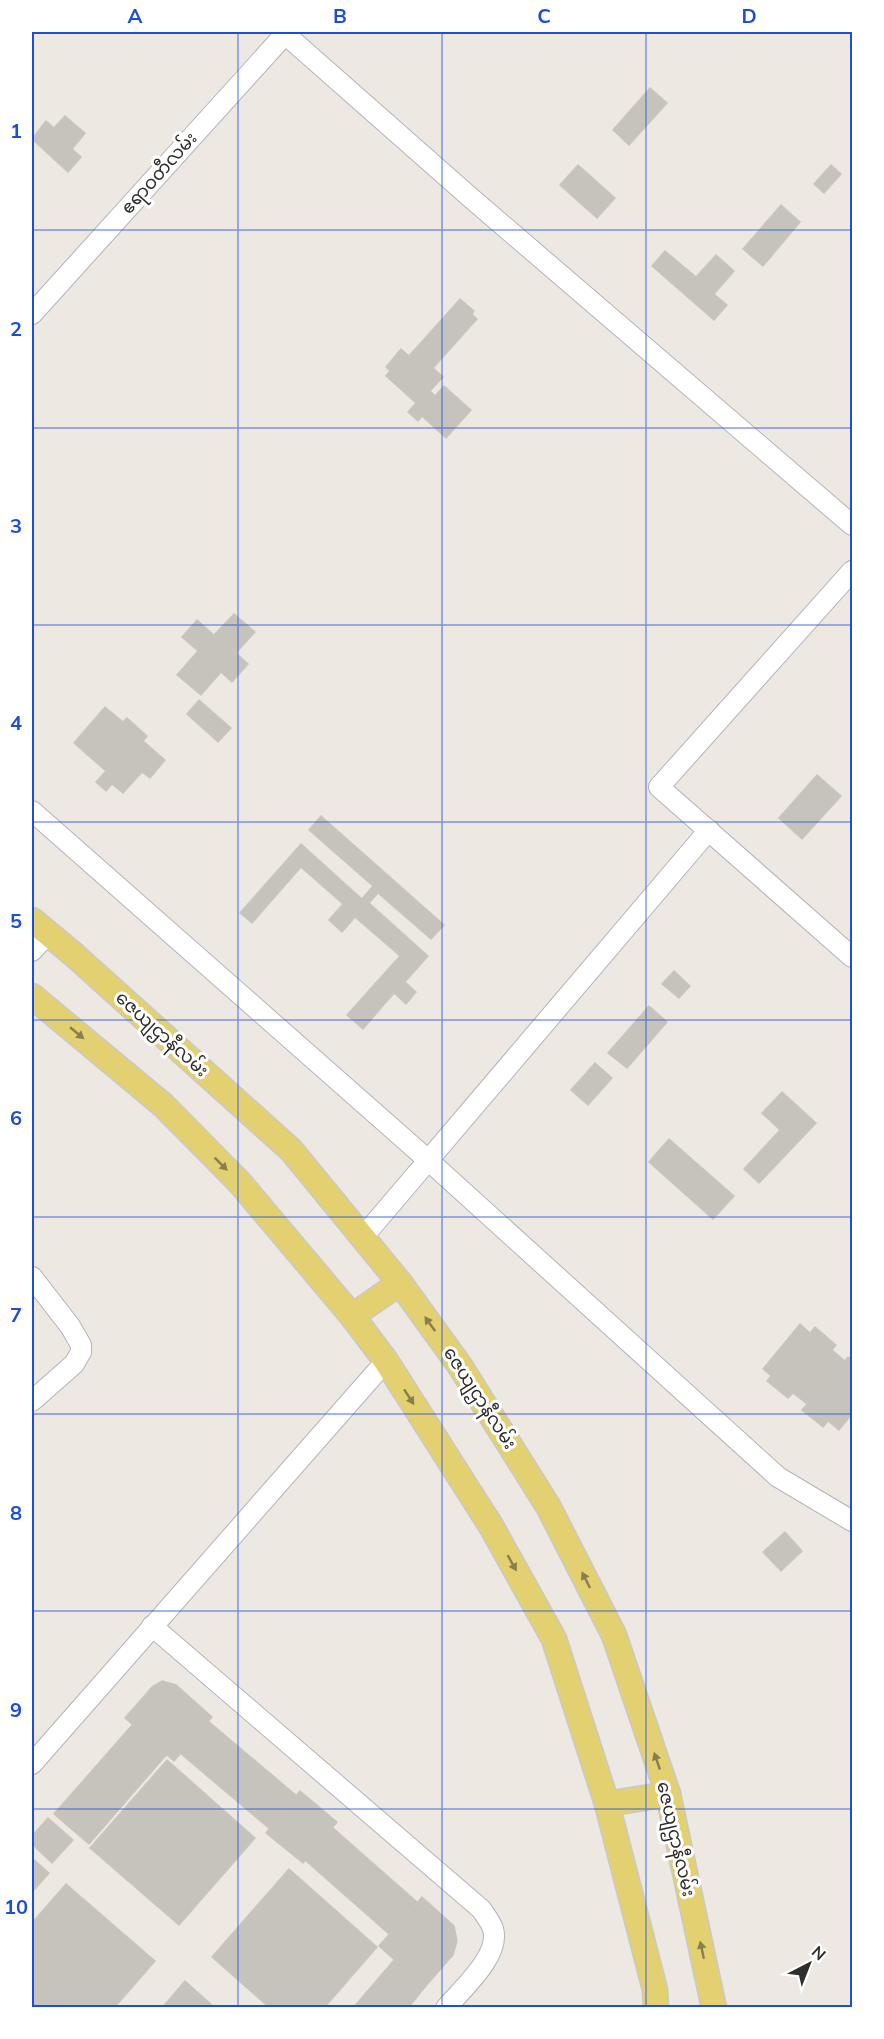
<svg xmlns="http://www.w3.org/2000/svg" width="884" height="2039" viewBox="0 0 884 2039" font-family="Mulish,'Noto Sans Myanmar',sans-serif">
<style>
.building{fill:#c6c3bd;stroke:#c9c5bb;stroke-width:1.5}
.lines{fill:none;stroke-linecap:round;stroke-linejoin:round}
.minor-casing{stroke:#b2b3bc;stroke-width:22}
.major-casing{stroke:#c9c9c9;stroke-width:27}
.minor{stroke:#fff;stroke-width:20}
.major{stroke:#e3d071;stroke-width:24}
.oneway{fill:#887f50}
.grid{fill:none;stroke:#1d4ed8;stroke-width:1.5;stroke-opacity:0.55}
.labels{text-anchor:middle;stroke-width:6;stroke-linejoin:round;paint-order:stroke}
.street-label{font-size:18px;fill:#2e2e2e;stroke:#fff}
.neatline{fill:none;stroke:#1d4ed8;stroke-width:2}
.grid-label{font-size:20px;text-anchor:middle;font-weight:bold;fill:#1d4ed8}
</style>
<rect width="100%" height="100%" fill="#ede9e2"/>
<!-- building -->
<g class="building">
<polygon points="650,88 667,103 629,145 613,130"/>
<polygon points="65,116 85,133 72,149 81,157 68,172 32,139 46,121 54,128"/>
<polygon points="578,165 615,198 597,218 560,185"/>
<polygon points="831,165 841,174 824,193 814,184"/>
<polygon points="781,205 800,222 763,266 743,249"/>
<polygon points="665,251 696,277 716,255 734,271 714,294 727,305 714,320 652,266"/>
<polygon points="460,299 474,311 472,314 477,319 433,368 443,377 430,391 435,396 444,386 471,410 446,438 422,416 418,421 408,412 416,403 386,376 390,371 386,367 401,349 409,356"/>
<polygon points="234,614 255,632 236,653 248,664 232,682 221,672 201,695 177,675 198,651 182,637 197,620 214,635"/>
<polygon points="199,700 231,728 218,742 187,714"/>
<polygon points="105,707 123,722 127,718 147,736 143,741 165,760 150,778 142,772 123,793 112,784 106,791 96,782 106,771 74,743"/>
<polygon points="817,775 841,796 802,839 779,818"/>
<polygon points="321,816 444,925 431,939 378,893 369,903 428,956 405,982 416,992 406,1004 394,993 363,1029 347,1015 400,956 355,917 342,932 329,920 343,904 301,867 252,923 240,913 301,844 362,899 373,886 309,830"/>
<polygon points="674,971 690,986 679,998 662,984"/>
<polygon points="649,1006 667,1022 627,1068 608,1053"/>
<polygon points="595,1063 612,1078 588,1105 571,1090"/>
<polygon points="782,1092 816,1123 759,1183 744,1169 780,1130 762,1113"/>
<polygon points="669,1139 734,1196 713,1219 649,1162"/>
<polygon points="800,1324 810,1333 815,1327 836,1345 832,1350 845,1361 848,1357 852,1360 852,1414 839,1430 828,1421 823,1427 802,1410 807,1404 793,1393 788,1398 767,1381 771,1376 763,1369"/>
<polygon points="785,1532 802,1551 781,1571 763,1552"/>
<polygon points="162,1681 176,1685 212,1717 174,1761 125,1718 152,1687"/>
<polygon points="208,1721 297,1796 270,1829 180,1753"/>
<polygon points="133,1724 167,1754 89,1844 54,1814"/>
<polygon points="167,1760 255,1838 179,1925 90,1848"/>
<polygon points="300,1791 337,1822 303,1863 266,1833"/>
<polygon points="48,1818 73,1840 52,1863 32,1844 32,1836"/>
<polygon points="333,1828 417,1902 389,1934 305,1860"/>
<polygon points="32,1858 49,1873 32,1892"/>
<polygon points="289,1869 377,1947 324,2008 270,2008 212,1957"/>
<polygon points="66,1884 155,1961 114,2008 32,2008 32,1923"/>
<polygon points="422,1897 454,1926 457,1941 453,1955 425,1987 379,1946"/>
<polygon points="394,1960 425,1987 408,2008 353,2008"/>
<polygon points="185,1981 215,2008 162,2008"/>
</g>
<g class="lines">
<defs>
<g id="minor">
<polyline points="285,34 471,198 852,525"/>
<polyline points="32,314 287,32"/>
<polyline points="852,571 659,787 852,957"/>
<polyline points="32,811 428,1160 778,1477 852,1521"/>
<polyline points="32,951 48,934"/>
<polyline points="363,1237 709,830"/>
<polyline points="32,1277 70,1326 81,1345 81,1352 74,1364 32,1401"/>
<path d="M152 1626 481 1909C485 1915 491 1922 493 1929 501 1955 462 1989 446 2008"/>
<polyline points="32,1764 386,1361"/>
</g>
<g id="major">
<polyline points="32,920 73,954 291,1150 400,1283 460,1366 548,1506 614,1635 668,1794 714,2008"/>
<polyline points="32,996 163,1105 240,1183 352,1316 386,1361 491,1526 554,1639 607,1804 655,1990 656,2008"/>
<polyline points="352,1316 400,1283"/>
<polyline points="607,1804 668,1794"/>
</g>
</defs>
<!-- minor casing -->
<use href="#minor" class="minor-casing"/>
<!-- major casing -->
<use href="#major" class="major-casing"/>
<!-- minor -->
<use href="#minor" class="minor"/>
<!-- major -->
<use href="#major" class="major"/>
</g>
<!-- one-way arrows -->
<defs><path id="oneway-solid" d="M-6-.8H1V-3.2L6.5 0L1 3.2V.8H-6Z" transform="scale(1.5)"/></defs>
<g class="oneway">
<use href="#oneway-solid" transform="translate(77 1033) rotate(40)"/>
<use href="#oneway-solid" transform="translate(221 1164) rotate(45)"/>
<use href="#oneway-solid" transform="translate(430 1324) rotate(-126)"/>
<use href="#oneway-solid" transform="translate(409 1397) rotate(57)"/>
<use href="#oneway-solid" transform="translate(512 1563) rotate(61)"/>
<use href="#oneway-solid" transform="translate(586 1580) rotate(-117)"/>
<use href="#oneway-solid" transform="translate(657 1761) rotate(-109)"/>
<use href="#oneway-solid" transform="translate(702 1950) rotate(-102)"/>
</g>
<!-- grid -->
<path class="grid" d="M238 32V2008M442 32V2008M646 32V2008M32 230H852M32 428H852M32 625H852M32 822H852M32 1020H852M32 1217H852M32 1414H852M32 1611H852M32 1809H852"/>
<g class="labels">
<!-- street labels -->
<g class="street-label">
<text transform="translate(159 173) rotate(-48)" y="6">ဧရာဝတီလမ်း</text>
<text transform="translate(162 1034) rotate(42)" y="6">ဇေယျဌာနီလမ်း</text>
<text transform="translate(480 1398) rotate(57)" y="6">ဇေယျဌာနီလမ်း</text>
<text transform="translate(676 1839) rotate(77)" y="6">ဇေယျဌာနီလမ်း</text>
</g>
</g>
<!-- border -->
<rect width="884" height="2039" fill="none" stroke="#ffffff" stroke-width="66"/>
<!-- north arrow -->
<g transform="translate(809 1964) rotate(42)" stroke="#ffffff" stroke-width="4.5" paint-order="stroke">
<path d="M0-4.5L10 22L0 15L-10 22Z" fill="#2e2e2e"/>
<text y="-9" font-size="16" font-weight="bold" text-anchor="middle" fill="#2e2e2e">N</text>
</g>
<rect x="33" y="33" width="818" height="1973" class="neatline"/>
<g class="grid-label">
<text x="135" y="23">A</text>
<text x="340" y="23">B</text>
<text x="544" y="23">C</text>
<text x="749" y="23">D</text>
<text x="16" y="138">1</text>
<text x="16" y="336">2</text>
<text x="16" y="533">3</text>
<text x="16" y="730">4</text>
<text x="16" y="928">5</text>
<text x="16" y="1125">6</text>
<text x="16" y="1322">7</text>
<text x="16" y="1520">8</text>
<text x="16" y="1717">9</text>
<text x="16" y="1914">10</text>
</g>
</svg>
